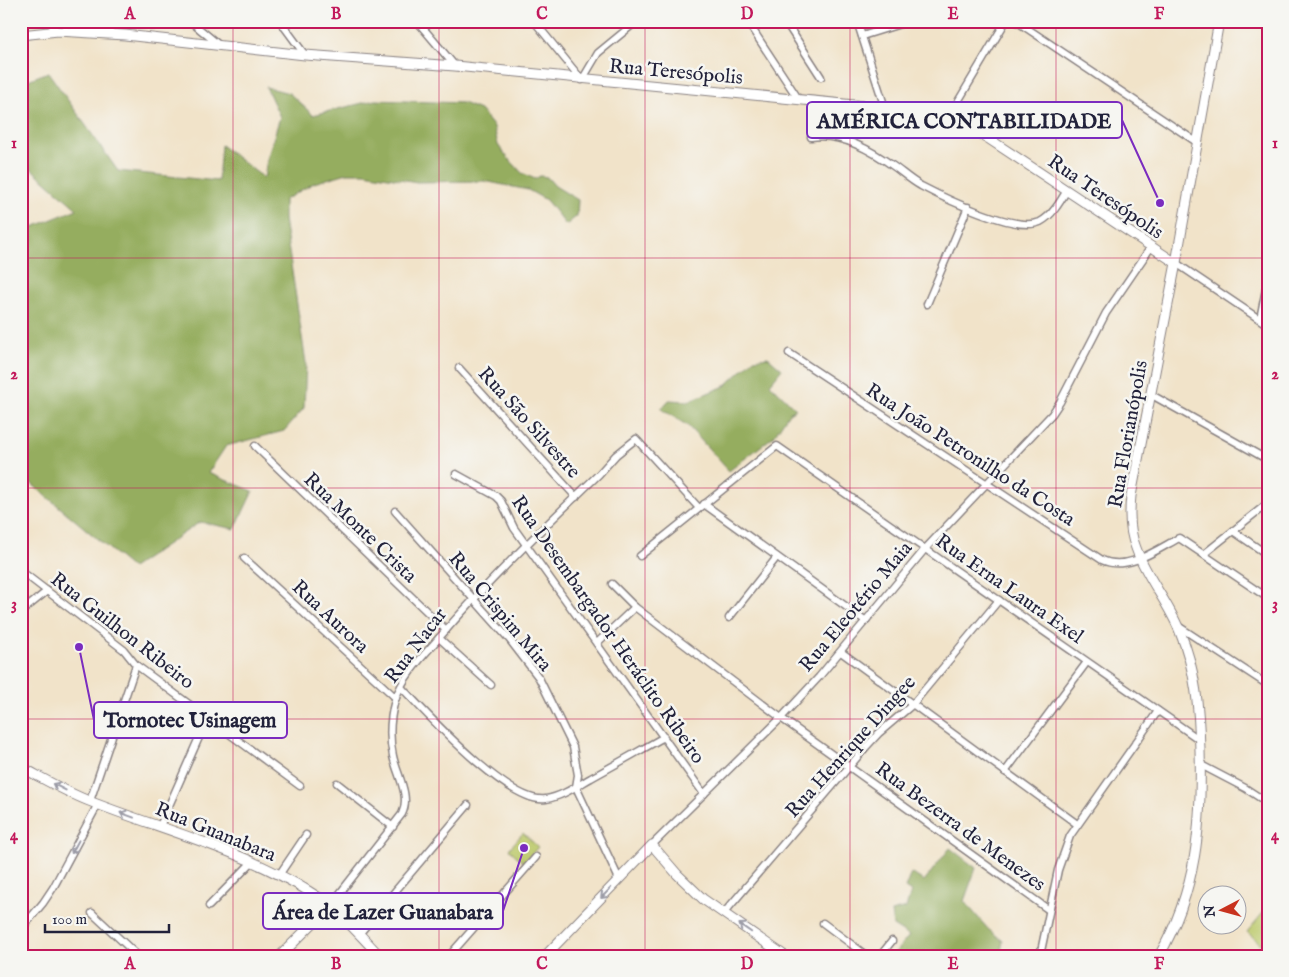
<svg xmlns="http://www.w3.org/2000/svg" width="1289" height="977" viewBox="0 0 1289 977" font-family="'IM FELL English',serif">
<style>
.green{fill:#bcc96b;stroke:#6f7653}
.forest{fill:#95ad5f;stroke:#5c684d}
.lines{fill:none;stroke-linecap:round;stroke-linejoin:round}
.street-casing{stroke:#8a8282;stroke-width:9}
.secondary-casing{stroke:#8a8282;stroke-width:11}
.street{stroke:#fff;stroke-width:6}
.secondary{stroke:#fff;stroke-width:9}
.oneway{stroke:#9c9ca7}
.grid{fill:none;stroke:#c2185b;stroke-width:1;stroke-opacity:0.55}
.labels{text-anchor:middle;stroke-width:5;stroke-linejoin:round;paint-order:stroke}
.street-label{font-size:20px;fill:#22223b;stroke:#f6f6f2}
.leader{fill:none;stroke:#7b2cbf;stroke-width:2}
.callout-dot{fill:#7b2cbf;stroke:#f6f6f2;stroke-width:2}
.callout{fill:#f6f6f2;stroke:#7b2cbf;stroke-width:2}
.callout-label{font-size:21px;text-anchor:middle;font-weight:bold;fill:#22223b}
.neatline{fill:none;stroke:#c2185b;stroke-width:2}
.grid-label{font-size:16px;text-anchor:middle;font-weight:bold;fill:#c2185b}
</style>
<rect width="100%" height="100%" fill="#f6f6f2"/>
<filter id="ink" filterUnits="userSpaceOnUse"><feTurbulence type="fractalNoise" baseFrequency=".02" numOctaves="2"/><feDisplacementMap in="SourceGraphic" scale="10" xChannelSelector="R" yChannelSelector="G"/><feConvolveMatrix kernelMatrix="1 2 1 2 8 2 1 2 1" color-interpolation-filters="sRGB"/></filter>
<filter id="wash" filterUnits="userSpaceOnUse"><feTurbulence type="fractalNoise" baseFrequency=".0096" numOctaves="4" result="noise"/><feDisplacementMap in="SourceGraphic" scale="20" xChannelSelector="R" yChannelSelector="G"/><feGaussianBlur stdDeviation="1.12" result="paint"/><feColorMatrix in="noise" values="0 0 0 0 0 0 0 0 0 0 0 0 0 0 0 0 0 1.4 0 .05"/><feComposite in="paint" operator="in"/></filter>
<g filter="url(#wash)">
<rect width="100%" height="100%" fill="#f1e3c9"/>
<!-- green -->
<g class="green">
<polygon points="523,833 538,847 524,863 509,849"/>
<polygon points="1268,907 1268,950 1247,932"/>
</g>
<!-- forest -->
<g class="forest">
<polygon points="48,72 118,171 218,181 221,145 264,178 267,159 280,117 266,87 289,93 313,115 375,100 463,103 480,110 494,127 498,145 508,158 522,173 535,179 540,176 547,177 555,186 578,200 577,216 566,225 546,200 528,190 484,181 417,182 365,173 347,173 314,183 284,200 284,219 306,363 304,408 284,431 226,446 208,473 253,491 235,529 200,522 132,568 26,479 21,484 21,223 33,227 77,209 21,160 21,83"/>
<polygon points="768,357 782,369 770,384 796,409 789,413 774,436 729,471 688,426 661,409 669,400 688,401 725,386 754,359"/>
<polygon points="950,848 976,868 964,901 988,929 1003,941 1000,956 892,956 909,936 893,926 891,912 906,908 911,892 905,888 911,873 924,881"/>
</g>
</g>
<g filter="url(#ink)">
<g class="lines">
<defs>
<g id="street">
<polyline points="47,21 58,31"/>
<polyline points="190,21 219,45"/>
<polyline points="280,21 305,55"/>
<polyline points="417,21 455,66"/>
<polyline points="534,21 582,80 598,53 637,21"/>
<polyline points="747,21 799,100"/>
<polyline points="785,21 821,77"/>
<polyline points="857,21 885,108"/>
<polyline points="1016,21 1198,143"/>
<polyline points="862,36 910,21"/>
<polyline points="947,120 1006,21"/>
<path d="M811 137C841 132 873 151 896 168 904 174 912 181 921 186 944 198 1016 233 1040 222 1052 216 1060 202 1067 190"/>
<polyline points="1176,263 1268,325"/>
<polyline points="927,304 968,207"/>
<polyline points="1260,319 1268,279"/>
<path d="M789 353 1102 560C1127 572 1158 549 1179 538L1268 598"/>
<polyline points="459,368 576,497"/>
<polyline points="1150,394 1268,460"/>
<polyline points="255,446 446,630"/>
<polyline points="456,474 496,496 501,501 514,528 704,794"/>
<polyline points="704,504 866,621"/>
<polyline points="395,511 509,639 539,678 573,747 578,775 576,787 619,879"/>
<polyline points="1233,531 1268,555"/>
<polyline points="1204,554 1268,503"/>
<polyline points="640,556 777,446 1200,740"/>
<polyline points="244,558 396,698"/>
<polyline points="21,571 124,650 136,665 300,786"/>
<polyline points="612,584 635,607"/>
<polyline points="21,612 47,591"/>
<polyline points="729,618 777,557"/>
<polyline points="1178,626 1268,685"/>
<polyline points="439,638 491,685"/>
<polyline points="597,643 635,607 781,718 1049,910"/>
<polyline points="841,652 1077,824"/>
<path d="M401 687C426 713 509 805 546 799 561 797 577 786 591 778 615 765 639 751 664 737"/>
<polyline points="1201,765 1245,788 1268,803"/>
<polyline points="1005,772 1087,662"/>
<polyline points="337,783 393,827"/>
<polyline points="90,801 136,665"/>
<polyline points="160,826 208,717"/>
<polyline points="652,845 781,718 819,677 925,549 1052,414 1060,402 1106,313 1151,247"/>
<polyline points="279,875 306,835"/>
<polyline points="209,906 252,862"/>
<path d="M330 906 402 814C411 796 397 775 393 756 389 738 390 718 395 700 403 676 423 656 439 638 489 580 544 527 599 474L616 455 636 439 699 508"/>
<polyline points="92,913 138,956"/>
<polyline points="724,913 866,747 879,733 912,705 999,600"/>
<polyline points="823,923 867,956"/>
<polyline points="21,929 43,903 53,888 98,804"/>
<polyline points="359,934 468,805"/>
<polyline points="21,954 24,956"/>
<polyline points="449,956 536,857"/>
<polyline points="880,956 892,941"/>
<polyline points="1040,956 1058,870 1070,836 1158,711"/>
</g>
<g id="secondary">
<polyline points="21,35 58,31 125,35 305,55 455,66 885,108 947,120 986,137 1176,263"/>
<path d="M21 767C44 779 66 792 89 801 163 830 243 850 310 892 337 908 358 933 380 956"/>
<polyline points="280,956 330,906"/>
<polyline points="545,956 652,845 677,874 703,899 785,956"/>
<path d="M1159 956C1197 890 1202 824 1200 750 1199 709 1196 670 1180 632 1169 603 1146 577 1136 548 1129 531 1129 514 1131 496L1176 263 1219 21"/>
</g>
</defs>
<!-- street casing -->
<use href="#street" class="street-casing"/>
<!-- secondary casing -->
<use href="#secondary" class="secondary-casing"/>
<!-- street -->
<use href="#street" class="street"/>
<!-- secondary -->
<use href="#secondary" class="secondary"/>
</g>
<!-- one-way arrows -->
<defs><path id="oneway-shaft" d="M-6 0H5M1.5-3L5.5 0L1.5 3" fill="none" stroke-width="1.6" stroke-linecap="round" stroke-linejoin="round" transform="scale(1.25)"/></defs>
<g class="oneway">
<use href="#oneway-shaft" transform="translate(59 787) rotate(-153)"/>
<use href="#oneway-shaft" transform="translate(127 815) rotate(-160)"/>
<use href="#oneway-shaft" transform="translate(75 847) rotate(118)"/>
<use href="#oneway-shaft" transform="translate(606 893) rotate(134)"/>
<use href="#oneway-shaft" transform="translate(745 928) rotate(-145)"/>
</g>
</g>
<!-- grid -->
<path class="grid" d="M233 21V956M439 21V956M645 21V956M850 21V956M1056 21V956M21 258H1268M21 488H1268M21 719H1268"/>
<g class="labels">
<!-- street labels -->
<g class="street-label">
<text transform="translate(676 71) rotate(5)" y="7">Rua Teresópolis</text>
<text transform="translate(1106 196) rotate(34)" y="7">Rua Teresópolis</text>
<text transform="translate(530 422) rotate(48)" y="7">Rua São Silvestre</text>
<text transform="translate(1127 434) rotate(-80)" y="7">Rua Florianópolis</text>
<text transform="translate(971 454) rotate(33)" y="7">Rua João Petronilho da Costa</text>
<text transform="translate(361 527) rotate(44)" y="7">Rua Monte Crista</text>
<text transform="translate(1010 588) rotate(35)" y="7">Rua Erna Laura Exel</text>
<text transform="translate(855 606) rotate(-50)" y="7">Rua Eleotério Maia</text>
<text transform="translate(501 611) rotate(50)" y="7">Rua Crispim Mira</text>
<text transform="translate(331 616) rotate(43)" y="7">Rua Aurora</text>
<text transform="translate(609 629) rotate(55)" y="7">Rua Desembargador Heráclito Ribeiro</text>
<text transform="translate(123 630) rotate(38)" y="7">Rua Guilhon Ribeiro</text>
<text transform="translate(415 645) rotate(-53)" y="7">Rua Nacar</text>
<text transform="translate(850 746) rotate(-48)" y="7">Rua Henrique Dingee</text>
<text transform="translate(961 826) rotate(36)" y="7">Rua Bezerra de Menezes</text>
<text transform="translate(216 831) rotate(22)" y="7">Rua Guanabara</text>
</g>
</g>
<!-- callouts -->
<path class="leader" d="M1160 203L1122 120M79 647L94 720M524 848L503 911"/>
<g class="callout-dot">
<circle cx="1160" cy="203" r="5"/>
<circle cx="79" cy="647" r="5"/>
<circle cx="524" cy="848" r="5"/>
</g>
<g class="callout">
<rect x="807" y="102" width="315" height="36" rx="5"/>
<rect x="94" y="702" width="193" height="36" rx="5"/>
<rect x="263" y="893" width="240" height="36" rx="5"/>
</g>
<g class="callout-label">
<text x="964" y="128">AMÉRICA CONTABILIDADE</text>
<text x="190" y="727">Tornotec Usinagem</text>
<text x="383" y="919">Área de Lazer Guanabara</text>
</g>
<!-- margin -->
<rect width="1289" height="977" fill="none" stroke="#f6f6f2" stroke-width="55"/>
<!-- north arrow -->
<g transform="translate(1222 910) rotate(264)"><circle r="24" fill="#f6f6f2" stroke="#a1a1a9"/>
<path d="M0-4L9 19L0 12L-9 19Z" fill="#c8321e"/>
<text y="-8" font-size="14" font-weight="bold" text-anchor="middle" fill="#22223b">N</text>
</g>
<!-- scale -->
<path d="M45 924v8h124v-8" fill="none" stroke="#22223b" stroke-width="2.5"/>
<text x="52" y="924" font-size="15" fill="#22223b" stroke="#f6f6f2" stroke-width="4" paint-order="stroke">100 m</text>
<rect x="28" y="28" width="1234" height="922" class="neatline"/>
<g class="grid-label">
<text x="130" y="19">A</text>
<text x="336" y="19">B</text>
<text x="542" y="19">C</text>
<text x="747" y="19">D</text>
<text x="953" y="19">E</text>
<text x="1159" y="19">F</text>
<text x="14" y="148">1</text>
<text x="1275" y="148">1</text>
<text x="14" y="379">2</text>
<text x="1275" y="379">2</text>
<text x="14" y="609">3</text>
<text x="1275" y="609">3</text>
<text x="14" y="840">4</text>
<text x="1275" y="840">4</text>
<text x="130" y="969">A</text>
<text x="336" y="969">B</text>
<text x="542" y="969">C</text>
<text x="747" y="969">D</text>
<text x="953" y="969">E</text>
<text x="1159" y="969">F</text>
</g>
</svg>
